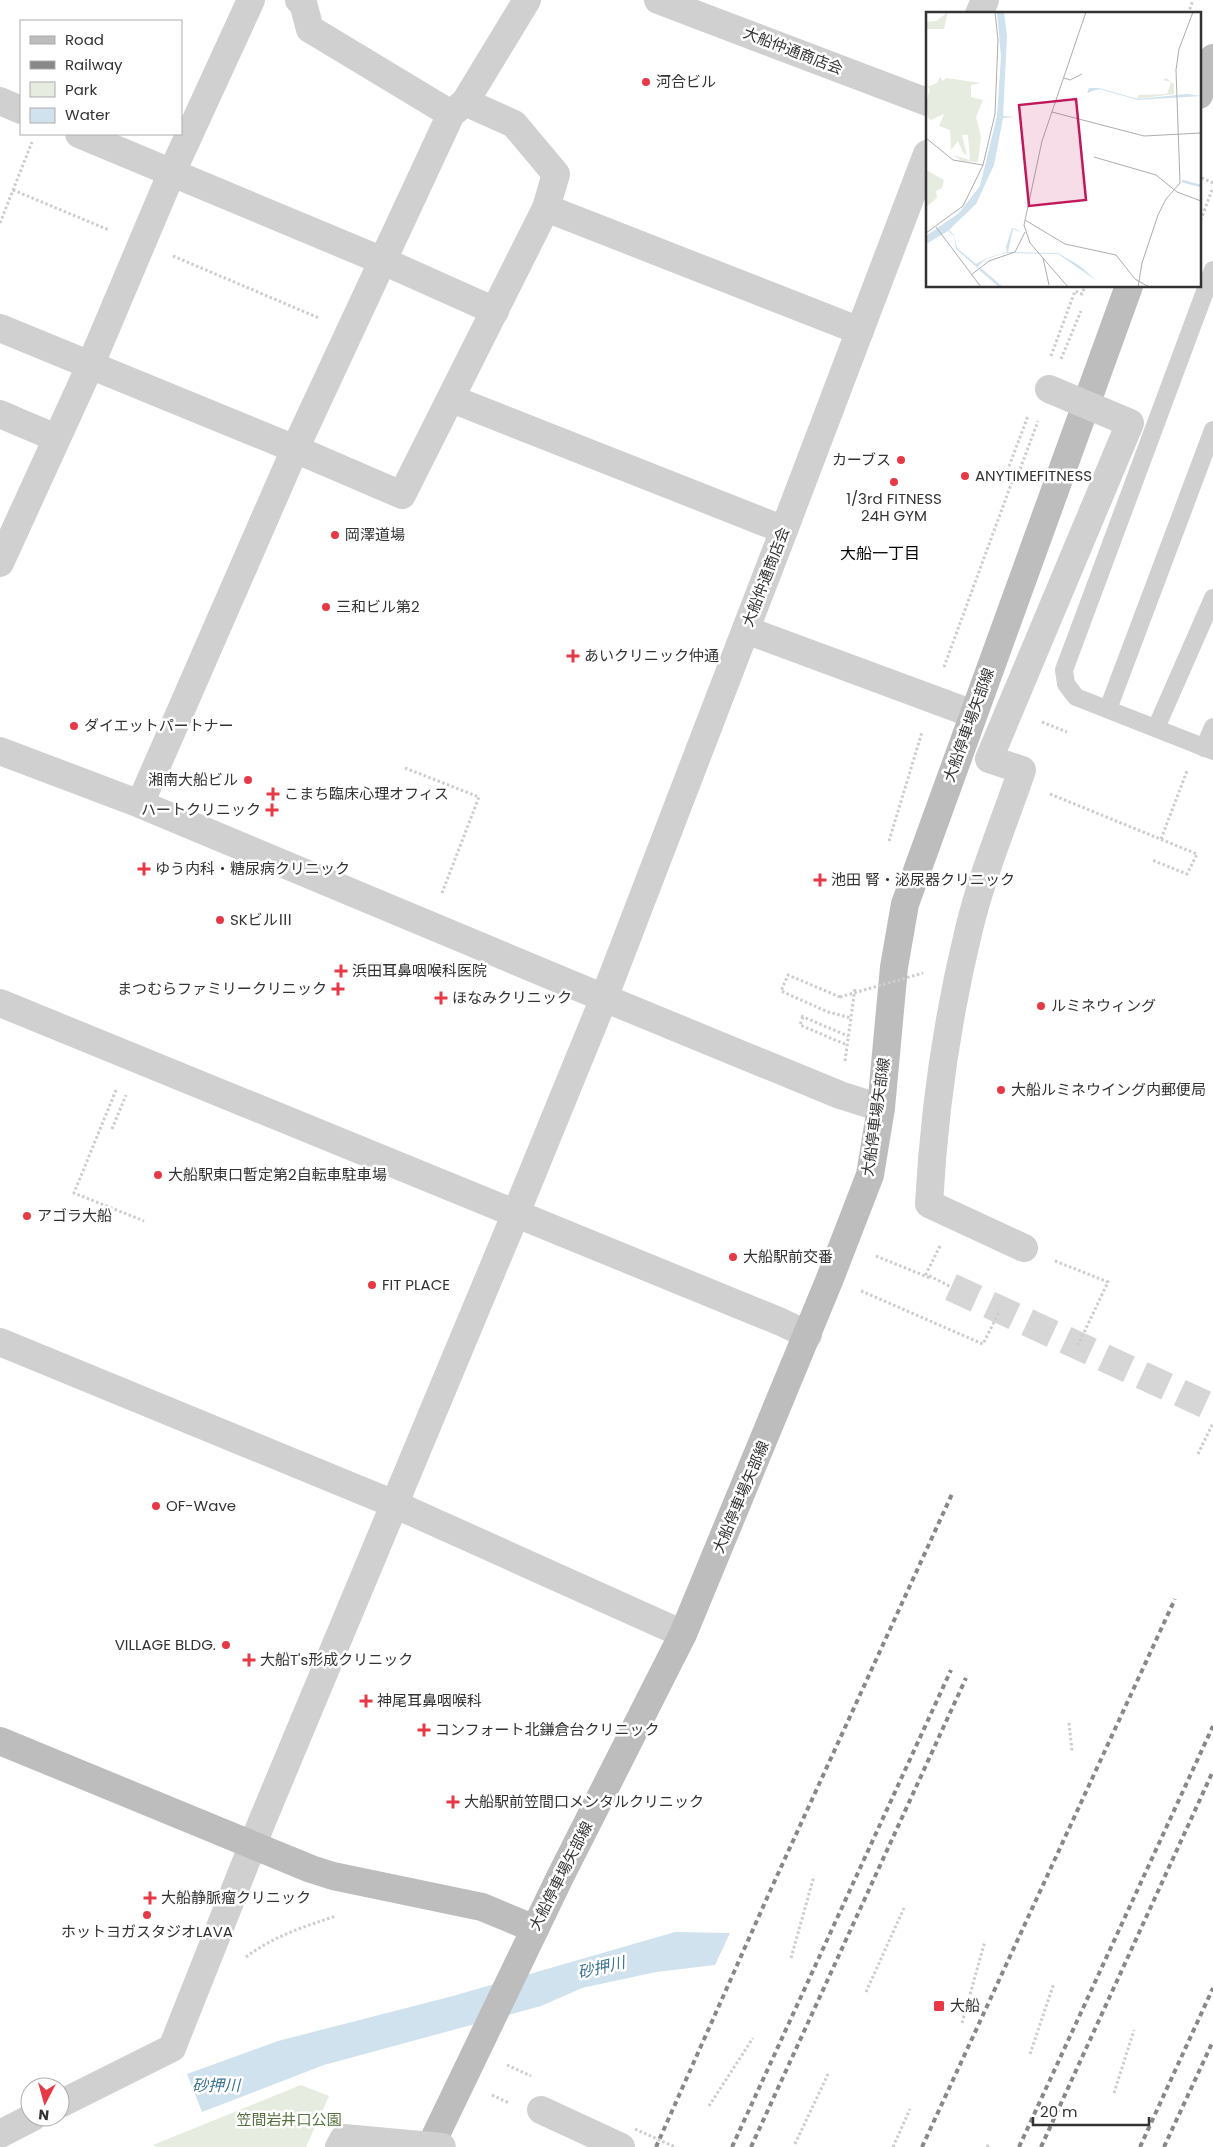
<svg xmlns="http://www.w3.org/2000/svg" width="1213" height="2147" viewBox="0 0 1213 2147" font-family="Poppins,'Noto Sans JP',sans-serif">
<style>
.green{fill:#e6ecdf}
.water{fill:#cfe2ee}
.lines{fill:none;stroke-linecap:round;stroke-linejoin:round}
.street-tunnel{stroke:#d6d6d6;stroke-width:28;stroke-dasharray:28 14;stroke-linecap:butt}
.path{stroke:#cdcdcd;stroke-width:3;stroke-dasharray:2.5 2.5;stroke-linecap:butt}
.lane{stroke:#d0d0d0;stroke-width:18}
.street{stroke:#d0d0d0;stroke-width:28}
.secondary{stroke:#bdbdbd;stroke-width:28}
.rail{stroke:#888;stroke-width:4;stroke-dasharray:5 4;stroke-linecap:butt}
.path-bridge{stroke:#cdcdcd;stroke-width:3;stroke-dasharray:2.5 2.5;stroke-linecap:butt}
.street-bridge{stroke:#d0d0d0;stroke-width:28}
.poi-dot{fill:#e63946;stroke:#fff;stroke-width:2}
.labels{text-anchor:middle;stroke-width:5;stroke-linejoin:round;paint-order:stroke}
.street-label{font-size:15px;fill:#333;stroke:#fff}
.poi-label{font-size:15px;fill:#333;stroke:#fff;text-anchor:start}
.park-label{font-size:15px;fill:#56703f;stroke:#fff}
.neighbourhood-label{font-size:16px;fill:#000;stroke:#fff}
.water-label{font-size:16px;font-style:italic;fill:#3f7597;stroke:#fff}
.inset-river{fill:none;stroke:#cfe2ee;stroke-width:2.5}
.inset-road{fill:none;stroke:#adadad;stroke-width:1}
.view{fill:#c2185b;fill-opacity:0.15;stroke:#c2185b;stroke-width:2.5}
.inset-edge{fill:none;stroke:#333;stroke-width:2.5}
</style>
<rect width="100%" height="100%" fill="#fff"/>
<!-- green -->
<polygon class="green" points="301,2085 329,2096 306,2147 157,2147 153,2145"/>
<!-- water -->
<polygon class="water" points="675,1932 730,1933 715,1965 656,1972 582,1988 541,2006 324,2065 202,2112 187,2074 278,2041 453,1996"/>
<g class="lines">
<!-- street-tunnel -->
<polyline class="street-tunnel" points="951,1287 1213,1408"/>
<!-- path -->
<g class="path">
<polyline points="1188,14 1193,0"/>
<polyline points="1199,180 1200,177 1213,183"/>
<polyline points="13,190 109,230"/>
<polyline points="0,223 32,142"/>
<polyline points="1199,225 1213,187"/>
<polyline points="173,256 319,318"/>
<polyline points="1051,356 1075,291 1082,294 1085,286"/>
<polyline points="1061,359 1081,311"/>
<polyline points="1013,479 1016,480 1038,421"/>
<polyline points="944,667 1013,479 1005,477 1028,416"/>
<polyline points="1042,722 1067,732"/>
<polyline points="405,768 479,797 442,893"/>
<polyline points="1050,794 1197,854 1187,874 1152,860"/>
<polyline points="1161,839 1187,771"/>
<polyline points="889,841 922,732"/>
<polyline points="840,997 788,975 781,991 828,1012 851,1018"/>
<polyline points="801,1016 848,1036"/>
<polyline points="803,1017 800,1025 847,1045"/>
<polyline points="845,1061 855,988"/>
<polyline points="116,1090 74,1193 144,1221"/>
<polyline points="112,1129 126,1095"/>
<polyline points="940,1246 926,1274 951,1287"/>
<polyline points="876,1256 930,1278"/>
<polyline points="1055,1261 1108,1282 1078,1345"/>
<polyline points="861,1291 983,1344 1000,1310"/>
<polyline points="1198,1454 1213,1423"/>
<polyline points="1069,1723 1072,1751"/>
<path d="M246 1957C274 1936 303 1927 336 1916"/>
<polyline points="791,1958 814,1876"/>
<polyline points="866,1992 904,1908"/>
<polyline points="962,2023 985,1941"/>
<polyline points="1030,2054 1054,1983"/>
<polyline points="507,2065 531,2076"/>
<polyline points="1114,2093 1134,2030"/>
<polyline points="492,2095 509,2103"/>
<polyline points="709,2106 753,2038"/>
<polyline points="795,2144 829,2072"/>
<polyline points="893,2147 910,2109"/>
<polyline points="987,2147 989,2144"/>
</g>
<!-- lane -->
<g class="lane">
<polyline points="1213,270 1064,670 1066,684 1076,697 1213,751"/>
<polyline points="1108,709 1213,430"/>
<polyline points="1156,728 1213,598"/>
<polyline points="1204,748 1213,727"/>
</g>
<!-- street -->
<g class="street">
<polyline points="299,0 303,3 310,29 451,114"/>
<polyline points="658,0 927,102"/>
<polyline points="979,14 985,0"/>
<polyline points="0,101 21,110"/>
<polyline points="79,134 383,261 495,311"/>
<polyline points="546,208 860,331"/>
<polyline points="0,328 295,449 402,495 546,208 556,174 514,124 465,102"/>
<polyline points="452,399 784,530"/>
<polyline points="0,414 56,438"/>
<polyline points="0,563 90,366 172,172 251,0"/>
<polyline points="746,630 973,714"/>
<polyline points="0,751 140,804 604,998 840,1095 881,1108"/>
<polyline points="140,804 295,449 451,114 465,102 527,0"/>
<polyline points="0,1003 781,1322 808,1335"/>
<polyline points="0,1342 394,1504 683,1634"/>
<polyline points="60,2104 172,2048 263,1819 516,1213 604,998 784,530 927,154"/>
<polyline points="541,2110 621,2147"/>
<polyline points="0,2134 33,2117"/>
</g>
<!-- secondary -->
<g class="secondary">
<polyline points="1199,95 1213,58"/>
<polyline points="0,1741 311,1869 333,1876 482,1907 535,1929"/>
<polyline points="430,2147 560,1877 683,1634 829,1281 870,1175 881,1108 894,967 905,904 1129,286"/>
</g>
<!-- rail -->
<g class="rail">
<polyline points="656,2147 771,1889 952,1494"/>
<polyline points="732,2147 951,1670"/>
<polyline points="751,2147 966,1678"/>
<polyline points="922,2147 1175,1599"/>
<polyline points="1019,2147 1213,1726"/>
<polyline points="1041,2147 1213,1771"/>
<polyline points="1140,2147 1213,1988"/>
<polyline points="1164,2147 1213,2041"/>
</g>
<!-- path-bridge -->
<g class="path-bridge">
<polyline points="840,997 923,973"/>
<polyline points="635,2129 675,2147"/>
</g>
<!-- street-bridge -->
<g class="street-bridge">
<path d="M1024 1248 929 1204C934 1111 947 1019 969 929 982 875 1004 823 1022 770L989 759 1130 423 1049 389"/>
<polyline points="339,2147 344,2138 442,2147"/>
</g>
</g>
<!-- markers -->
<g class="poi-dot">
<circle cx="646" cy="82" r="5"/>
<circle cx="901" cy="460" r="5"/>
<circle cx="965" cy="476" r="5"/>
<circle cx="894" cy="482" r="5"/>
<circle cx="335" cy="535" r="5"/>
<circle cx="326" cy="607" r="5"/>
<path d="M570.5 648.5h5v5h5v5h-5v5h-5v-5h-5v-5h5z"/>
<circle cx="74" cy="726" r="5"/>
<circle cx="248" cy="780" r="5"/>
<path d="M270.5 786.5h5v5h5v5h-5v5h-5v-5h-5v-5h5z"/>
<path d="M269.5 802.5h5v5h5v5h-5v5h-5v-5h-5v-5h5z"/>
<path d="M141.5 861.5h5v5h5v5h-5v5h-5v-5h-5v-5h5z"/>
<path d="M817.5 872.5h5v5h5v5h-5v5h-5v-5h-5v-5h5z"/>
<circle cx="220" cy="920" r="5"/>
<path d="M338.5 963.5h5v5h5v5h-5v5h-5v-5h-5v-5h5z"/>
<path d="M335.5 981.5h5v5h5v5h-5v5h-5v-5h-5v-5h5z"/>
<path d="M438.5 990.5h5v5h5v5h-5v5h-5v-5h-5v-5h5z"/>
<circle cx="1041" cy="1006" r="5"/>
<circle cx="1001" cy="1090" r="5"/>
<circle cx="158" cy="1175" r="5"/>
<circle cx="27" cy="1216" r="5"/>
<circle cx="733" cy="1257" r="5"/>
<circle cx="372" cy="1285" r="5"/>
<circle cx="156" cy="1506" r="5"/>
<circle cx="226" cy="1645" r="5"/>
<path d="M246.5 1652.5h5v5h5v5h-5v5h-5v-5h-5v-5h5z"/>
<path d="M363.5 1693.5h5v5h5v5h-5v5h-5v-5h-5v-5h5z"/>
<path d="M421.5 1722.5h5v5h5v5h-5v5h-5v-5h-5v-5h5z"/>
<path d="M450.5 1794.5h5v5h5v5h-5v5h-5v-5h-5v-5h5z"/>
<path d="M147.5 1890.5h5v5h5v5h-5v5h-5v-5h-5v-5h5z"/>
<circle cx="147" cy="1915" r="5"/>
<rect x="933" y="2000" width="12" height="12" rx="2.5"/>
</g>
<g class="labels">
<!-- street labels -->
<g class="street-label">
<text transform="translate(793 51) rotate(21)" y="5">大船仲通商店会</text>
<text transform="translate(766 577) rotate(-69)" y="5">大船仲通商店会</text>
<text transform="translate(969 725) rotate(-70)" y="5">大船停車場矢部線</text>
<text transform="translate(876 1117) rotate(-82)" y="5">大船停車場矢部線</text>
<text transform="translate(741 1497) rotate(-67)" y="5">大船停車場矢部線</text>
<text transform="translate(561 1876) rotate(-63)" y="5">大船停車場矢部線</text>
</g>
<!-- poi labels -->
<g class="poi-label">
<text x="656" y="87">河合ビル</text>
<text x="891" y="465" text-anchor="end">カーブス</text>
<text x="975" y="481">ANYTIMEFITNESS</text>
<text x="894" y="504" text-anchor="middle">1/3rd FITNESS<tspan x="894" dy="17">24H GYM</tspan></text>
<text x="345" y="540">岡澤道場</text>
<text x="336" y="612">三和ビル第2</text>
<text x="584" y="661">あいクリニック仲通</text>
<text x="84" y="731">ダイエットパートナー</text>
<text x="238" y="785" text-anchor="end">湘南大船ビル</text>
<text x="284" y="799">こまち臨床心理オフィス</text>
<text x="261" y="815" text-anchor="end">ハートクリニック</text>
<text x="155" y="874">ゆう内科・糖尿病クリニック</text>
<text x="831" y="885">池田 腎・泌尿器クリニック</text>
<text x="230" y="925">SKビルⅢ</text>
<text x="352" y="976">浜田耳鼻咽喉科医院</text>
<text x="327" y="994" text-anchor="end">まつむらファミリークリニック</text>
<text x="452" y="1003">ほなみクリニック</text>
<text x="1051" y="1011">ルミネウィング</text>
<text x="1011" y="1095">大船ルミネウイング内郵便局</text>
<text x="168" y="1180">大船駅東口暫定第2自転車駐車場</text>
<text x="37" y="1221">アゴラ大船</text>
<text x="743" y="1262">大船駅前交番</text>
<text x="382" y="1290">FIT PLACE</text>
<text x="166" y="1511">OF-Wave</text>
<text x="216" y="1650" text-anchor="end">VILLAGE BLDG.</text>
<text x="260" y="1665">大船T's形成クリニック</text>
<text x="377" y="1706">神尾耳鼻咽喉科</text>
<text x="435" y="1735">コンフォート北鎌倉台クリニック</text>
<text x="464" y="1807">大船駅前笠間口メンタルクリニック</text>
<text x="161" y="1903">大船静脈瘤クリニック</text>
<text x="147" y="1937" text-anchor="middle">ホットヨガスタジオLAVA</text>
<text x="950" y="2011">大船</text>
</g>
<!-- park labels -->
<g class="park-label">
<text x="289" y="2125">笠間岩井口公園</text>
</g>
<!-- neighbourhood labels -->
<g class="neighbourhood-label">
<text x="880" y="559">大船一丁目</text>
</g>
<!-- water labels -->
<g class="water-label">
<text transform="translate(601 1967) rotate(-13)" y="6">砂押川</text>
<text x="216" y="2091">砂押川</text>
</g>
</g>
<!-- overview -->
<g transform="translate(926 12)">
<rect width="275" height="275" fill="#fff"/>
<path d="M22 0 18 17H0V10L10 9ZM14 65 17 69 20 66 55 71 45 73V85L57 88 50 105 55 125 52 150 36 149 27 143 44 148 42 123H36L41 143 37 141 32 129 25 138 24 118 13 114 18 102 5 108 2 106 0 91 4 77 1 75 11 71ZM240 66 248 72V82L211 87 212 83 241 82 245 70 237 68ZM0 158 18 168 16 176 10 179 11 186 0 195Z" fill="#e6ecdf"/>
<path d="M71 0H78L81 24 77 104 90 105 77 106 68 153 50 192 23 218 28 223 31 236 50 252 61 246 81 240 80 235 86 216 90 217 95 220 87 217 82 240 132 241 154 254 171 269 132 242 79 241 60 247 52 254 53 257 30 237 28 224 22 219 0 232V224L33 201 54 174 71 104 75 45ZM163 76H173L212 87 261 82 275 84 212 88 173 77 161 81Z" fill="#cfe2ee"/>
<path class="inset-river" d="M256 169 275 174M54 257 75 275"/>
<path class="inset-road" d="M138 66 144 68 156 62M126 100 218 124 275 121M0 126 27 148 57 153M168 145 230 163 251 180 275 189M99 208 139 232 190 243 209 267 223 275M10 215 55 275M0 221 37 194 57 153 69 102 72 28 69 0M117 246 123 273M45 263 63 249 89 240 99 220M142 275 104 231 98 213 116 129 160 0M212 275 216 251 232 203 240 187 254 171 250 58 253 37 267 0"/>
<path class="view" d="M150 87 160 188 103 194 93 93Z"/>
<rect width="275" height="275" class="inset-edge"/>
</g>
<!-- legend -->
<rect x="20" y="20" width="162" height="115" fill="#ffffff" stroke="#adadad"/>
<rect x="30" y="36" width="25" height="8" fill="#bdbdbd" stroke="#adadad"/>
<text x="65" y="45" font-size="15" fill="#333333">Road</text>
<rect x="30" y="61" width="25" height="8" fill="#888888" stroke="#adadad"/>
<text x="65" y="70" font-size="15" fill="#333333">Railway</text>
<rect x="30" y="82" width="25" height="15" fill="#e6ecdf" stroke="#adadad"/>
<text x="65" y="95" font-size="15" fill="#333333">Park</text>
<rect x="30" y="108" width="25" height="15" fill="#cfe2ee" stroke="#adadad"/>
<text x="65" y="120" font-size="15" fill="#333333">Water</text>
<!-- north arrow -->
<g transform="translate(45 2102) rotate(186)"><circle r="24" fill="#ffffff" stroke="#adadad"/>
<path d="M0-4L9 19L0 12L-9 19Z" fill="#e63946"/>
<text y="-8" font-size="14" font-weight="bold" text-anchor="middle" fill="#333333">N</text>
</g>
<!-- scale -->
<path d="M1033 2117v8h116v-8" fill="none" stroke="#333333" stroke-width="2.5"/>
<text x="1040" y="2117" font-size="15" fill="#333333" stroke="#ffffff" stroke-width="4" paint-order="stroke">20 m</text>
</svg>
